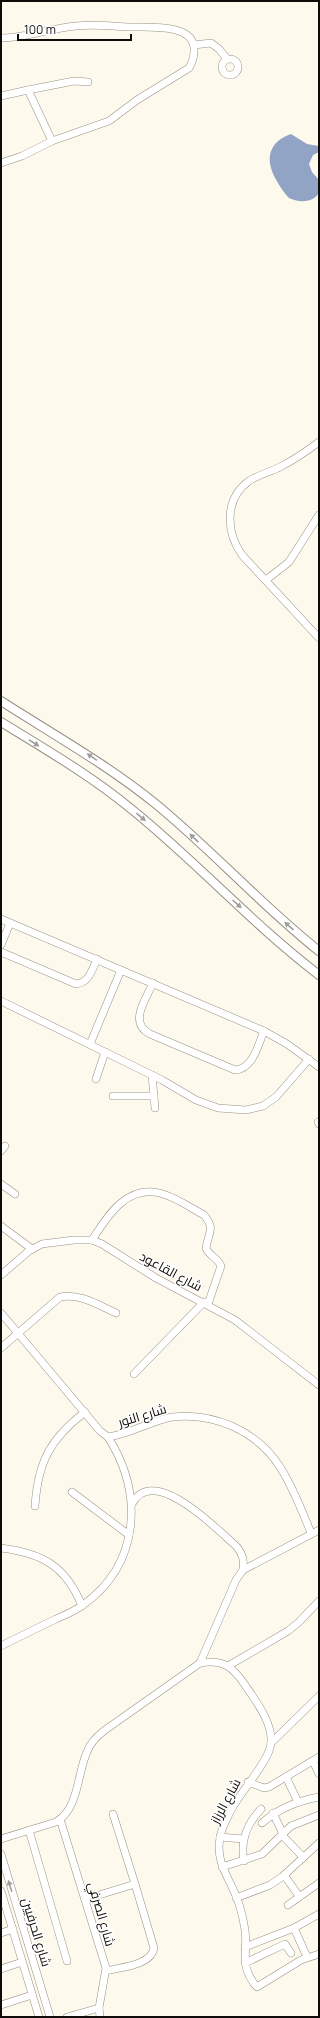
<svg xmlns="http://www.w3.org/2000/svg" width="320" height="2018" viewBox="0 0 320 2018" font-family="Manrope,Cairo,sans-serif">
<style>
.water{fill:#91a4c5}
.lines{fill:none;stroke-linecap:round;stroke-linejoin:round}
.minor-casing{stroke:#979184;stroke-width:8}
.tertiary-casing{stroke:#979184;stroke-width:10}
.minor{stroke:#fff;stroke-width:7}
.tertiary{stroke:#fff;stroke-width:8}
.oneway{fill:#9f9e9c}
.labels{text-anchor:middle;stroke-width:3;stroke-linejoin:round;paint-order:stroke}
.street-label{font-size:13px;fill:#0e0c08;stroke:#fff}
</style>
<rect width="100%" height="100%" fill="#fef9ed"/>
<!-- water -->
<path class="water" d="M291 134 307 144 319 146V152L313 155 309 164 312 172 319 180C319 183 320 189 319 192 315 203 298 203 289 198 285 194 281 188 278 183 265 162 266 143 291 134Z"/>
<g class="lines">
<defs>
<g id="minor">
<path d="M1 38C27 38 50 28 76 26 93 24 110 26 128 27 146 28 196 22 194 51 194 57 192 63 189 68L137 100 109 121 52 141 22 156 1 163"/>
<polyline points="194,45 211,43 219,49 227,59"/>
<circle cx="230" cy="67" r="8"/>
<polyline points="28,90 74,81 88,82"/>
<polyline points="1,96 28,90 52,141"/>
<path d="M319 442C307 451 294 460 280 467 270 472 258 475 249 481 224 499 226 532 242 555L319 638"/>
<polyline points="266,580 289,562 319,515"/>
<polyline points="1,919 264,1031 287,1044 319,1067"/>
<polyline points="1,945 10,923"/>
<path d="M1 952 76 984C89 983 92 970 97 959"/>
<path d="M153 983C146 999 128 1023 150 1034L235 1070C253 1069 258 1045 264 1031"/>
<polyline points="1,1001 162,1080 196,1100 218,1108 246,1110 263,1106 276,1097 309,1059"/>
<polyline points="90,1044 121,970"/>
<polyline points="152,1075 155,1108"/>
<polyline points="96,1079 105,1052"/>
<polyline points="113,1096 154,1096"/>
<polyline points="318,1122 319,1124"/>
<polyline points="1,1151 5,1146"/>
<polyline points="1,1184 15,1194"/>
<polyline points="1,1226 32,1249"/>
<path d="M92 1240C108 1215 128 1183 163 1194 177 1198 191 1208 204 1215 216 1229 208 1233 206 1248 209 1256 218 1258 221 1266L208 1304"/>
<polyline points="1,1275 29,1251 42,1244 74,1240 92,1240 102,1244 156,1278 235,1320 319,1385"/>
<path d="M1 1313 100 1431 108 1437C131 1434 150 1421 172 1417 214 1412 257 1431 280 1467 293 1487 302 1511 311 1533"/>
<path d="M1 1348 60 1297C80 1293 98 1305 116 1313"/>
<polyline points="134,1374 204,1302"/>
<polyline points="72,1492 129,1535"/>
<path d="M132 1504C153 1463 217 1529 237 1547 243 1555 244 1560 243 1570"/>
<path d="M35 1506C38 1462 50 1439 85 1412"/>
<path d="M1 1548C42 1553 66 1566 82 1606"/>
<path d="M1 1646C19 1637 37 1628 56 1619 65 1615 75 1611 83 1605 140 1564 144 1494 108 1437"/>
<path d="M200 1663C223 1659 233 1667 245 1685 256 1701 276 1727 270 1748 265 1766 241 1791 231 1810 227 1819 221 1828 220 1838 216 1858 225 1872 233 1889 239 1901 243 1917 245 1930 248 1953 239 1967 257 1987L301 1960 319 1954"/>
<polyline points="228,1666 288,1631 299,1622 319,1601"/>
<polyline points="271,1743 319,1696"/>
<polyline points="313,1761 319,1774"/>
<polyline points="286,1777 298,1802"/>
<polyline points="248,1782 264,1788 269,1787 319,1757"/>
<polyline points="273,1813 283,1834"/>
<polyline points="113,1814 135,1884"/>
<polyline points="60,1819 106,1968 99,2008 100,2017"/>
<path d="M262 1823C279 1808 297 1801 319 1797"/>
<polyline points="29,1830 67,1961"/>
<polyline points="282,1835 303,1857"/>
<polyline points="220,1837 243,1839"/>
<path d="M1 1839 56 1822C79 1809 77 1774 87 1752 90 1743 97 1736 105 1730L200 1663 236 1580 243 1570 319 1530"/>
<polyline points="1,1854 50,2017"/>
<path d="M244 1861C240 1840 247 1824 261 1809"/>
<polyline points="222,1867 262,1854 291,1826 319,1815"/>
<polyline points="284,1875 299,1896"/>
<polyline points="1,1891 39,2017"/>
<polyline points="236,1898 270,1885 282,1877 319,1843"/>
<path d="M86 1899 135 1884 154 1948C151 1966 120 1967 106 1971"/>
<polyline points="288,1905 319,1883"/>
<polyline points="294,1928 307,1957"/>
<polyline points="1,1933 13,1929"/>
<polyline points="245,1947 294,1928 319,1914"/>
<polyline points="245,1963 285,1944 291,1953"/>
<polyline points="1,1969 22,1962"/>
<polyline points="1,2005 32,1995"/>
<polyline points="67,2017 99,2008"/>
</g>
<g id="tertiary">
<path d="M1 701C54 735 108 765 157 805 213 851 262 906 319 951"/>
<path d="M1 722C45 749 90 775 130 808 195 860 252 924 319 975"/>
</g>
</defs>
<!-- minor casing -->
<use href="#minor" class="minor-casing"/>
<!-- tertiary casing -->
<use href="#tertiary" class="tertiary-casing"/>
<!-- minor -->
<use href="#minor" class="minor"/>
<!-- tertiary -->
<use href="#tertiary" class="tertiary"/>
</g>
<!-- one-way arrows -->
<defs><path id="oneway-solid" d="M-6-.8H1V-3.2L6.5 0L1 3.2V.8H-6Z"/></defs>
<g class="oneway">
<use href="#oneway-solid" transform="translate(34 743) rotate(32)"/>
<use href="#oneway-solid" transform="translate(92 757) rotate(-146)"/>
<use href="#oneway-solid" transform="translate(141 817) rotate(40)"/>
<use href="#oneway-solid" transform="translate(194 838) rotate(-137)"/>
<use href="#oneway-solid" transform="translate(237 904) rotate(42)"/>
<use href="#oneway-solid" transform="translate(289 926) rotate(-139)"/>
<use href="#oneway-solid" transform="translate(10 1886) rotate(-107)"/>
</g>
<g class="labels">
<!-- street labels -->
<g class="street-label">
<text transform="translate(171 1271) rotate(28)" y="5">شارع القاعود</text>
<text transform="translate(142 1415) rotate(-17)" y="5">شارع النور</text>
<text transform="translate(225 1801) rotate(-62)" y="5">شارع الرزاز</text>
<text transform="translate(102 1914) rotate(74)" y="5">شارع الصرفي</text>
<text transform="translate(37 1932) rotate(73)" y="5">شارع الحرفيين</text>
</g>
</g>
<!-- border -->
<rect width="320" height="2018" fill="none" stroke="#0e0c08" stroke-width="4"/>
<!-- scale -->
<path d="M18 34v6h113v-6" fill="none" stroke="#0e0c08" stroke-width="2"/>
<text x="24" y="34" font-size="12" fill="#0e0c08" stroke="#ffffff" stroke-width="3" paint-order="stroke">100 m</text>
</svg>
